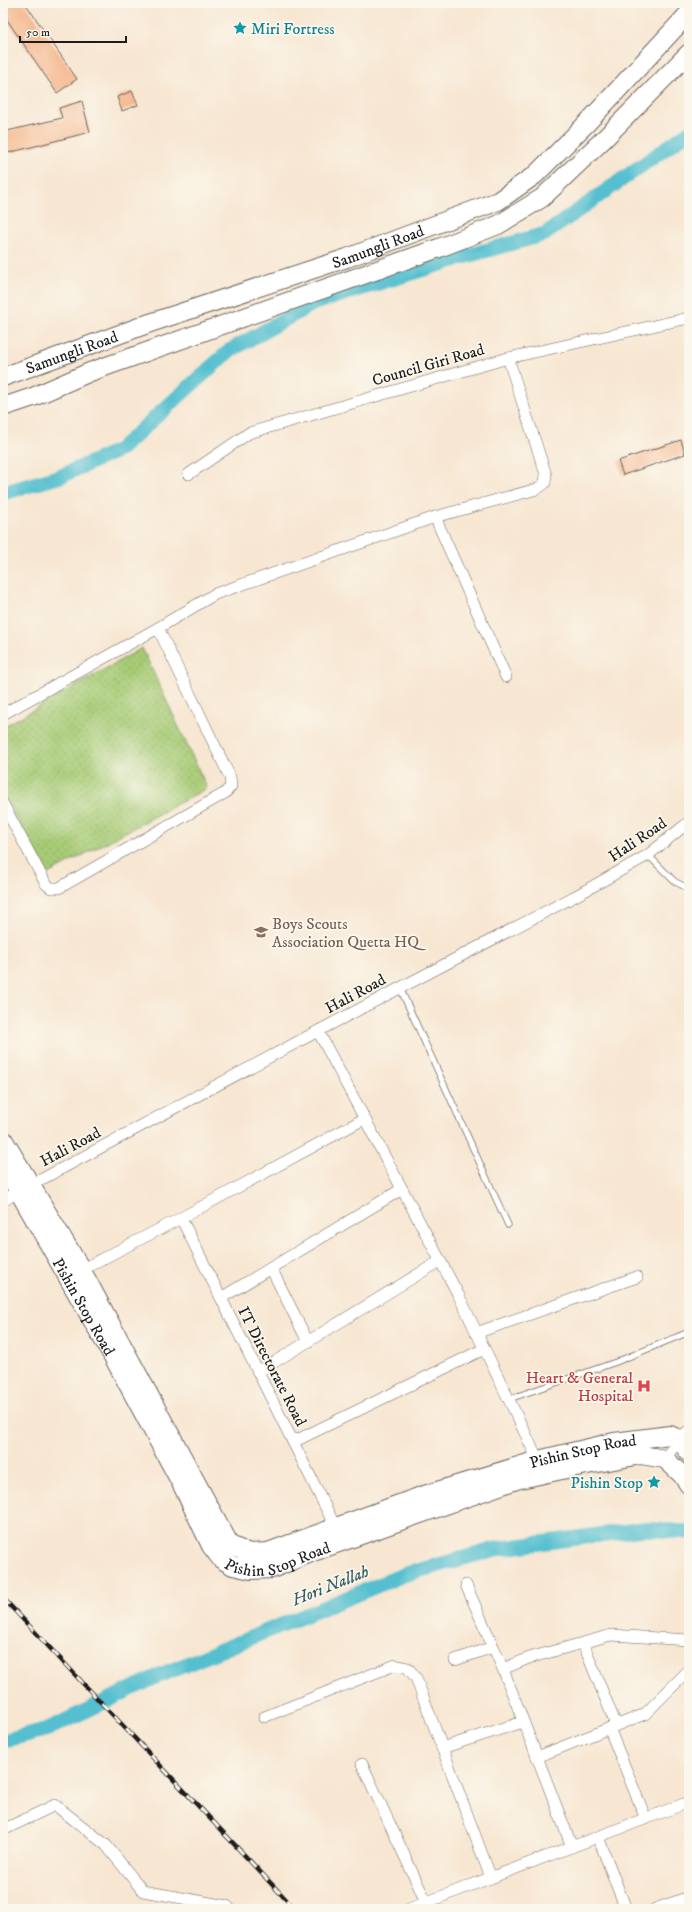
<svg xmlns="http://www.w3.org/2000/svg" width="692" height="1912" viewBox="0 0 692 1912" font-family="'IM FELL DW Pica',serif">
<style>
.park{fill:url(#park-dots);stroke:#617448}
.lines{fill:none;stroke-linecap:round;stroke-linejoin:round}
.canal{stroke:#54bfcf;stroke-width:15}
.building{fill:#f4b286}
.service-casing{stroke:#69635b;stroke-width:7}
.minor-casing{stroke:#69635b;stroke-width:12}
.primary-casing{stroke:#69635b;stroke-width:20}
.service{stroke:#fff;stroke-width:5.5}
.minor{stroke:#fff;stroke-width:11}
.primary{stroke:#fff;stroke-width:18}
.rail-casing{stroke:#1c1c1c;stroke-width:4.5}
.rail{stroke:#fbf7ec;stroke-width:3;stroke-dasharray:9;stroke-linecap:butt}
.labels{text-anchor:middle;stroke-width:3.5;stroke-linejoin:round;paint-order:stroke}
.culture-label{font-size:16px;fill:#0d838f;stroke:#fbf7ec;text-anchor:start}
.street-label{font-size:16px;fill:#1c1c1c;stroke:#fbf7ec}
.education-label{font-size:16px;fill:#785e54;stroke:#fbf7ec;text-anchor:start}
.health-label{font-size:16px;fill:#be3a42;stroke:#fbf7ec;text-anchor:end}
.water-label{font-size:17px;font-style:italic;fill:#325d64;stroke:#fbf7ec}
</style>
<defs>
<pattern id="park-dots" width="8" height="8" patternUnits="userSpaceOnUse"><rect width="8" height="8" fill="#a6cb75"/><path d="M2 2h.1M6 6h.1" fill="none" stroke="#8eae65" stroke-width="1.8" stroke-linecap="round"/></pattern>
</defs>
<rect width="100%" height="100%" fill="#fbf7ec"/>
<filter id="ink" filterUnits="userSpaceOnUse"><feTurbulence type="fractalNoise" baseFrequency=".025" numOctaves="2"/><feDisplacementMap in="SourceGraphic" scale="8" xChannelSelector="R" yChannelSelector="G"/><feConvolveMatrix kernelMatrix="1 2 1 2 8 2 1 2 1" color-interpolation-filters="sRGB"/></filter>
<filter id="wash" filterUnits="userSpaceOnUse"><feTurbulence type="fractalNoise" baseFrequency=".012" numOctaves="4" result="noise"/><feDisplacementMap in="SourceGraphic" scale="16" xChannelSelector="R" yChannelSelector="G"/><feGaussianBlur stdDeviation="0.9" result="paint"/><feColorMatrix in="noise" values="0 0 0 0 0 0 0 0 0 0 0 0 0 0 0 0 0 1.4 0 .05"/><feComposite in="paint" operator="in"/></filter>
<g filter="url(#wash)">
<rect width="100%" height="100%" fill="#f7e6d1"/>
<!-- park -->
<polygon class="park" points="142,648 207,788 46,875 3,794 3,727"/>
<g class="lines">
<!-- canal -->
<g class="canal">
<polyline points="3,493 61,476 119,450 229,351 314,303 463,257 545,234 689,132"/>
<polyline points="3,1741 48,1729 158,1676 403,1575 496,1549 643,1529 689,1532"/>
</g>
</g>
<g id="blocks">
<!-- building -->
<g class="building">
<polygon points="3,3 25,3 77,79 57,93 3,14"/>
<polygon points="132,91 138,105 122,111 117,97"/>
<polygon points="82,101 90,132 8,153 3,132 62,118 59,108"/>
<polygon points="681,440 685,454 623,475 618,461"/>
</g>
</g>
</g>
<g filter="url(#ink)">
<use href="#blocks" fill-opacity="0" stroke="#69635b" stroke-width="1"/>
<g class="lines">
<defs>
<g id="service">
<polyline points="648,855 674,881 689,889"/>
<polyline points="400,988 508,1225"/>
<polyline points="509,1399 616,1362 689,1332"/>
</g>
<g id="minor">
<polyline points="189,474 249,433 508,358 689,318"/>
<polyline points="435,517 506,677"/>
<polyline points="3,714 158,628 215,594 435,517 537,489 545,483 546,475 508,358"/>
<polyline points="3,804 46,884 51,888 59,888 225,793 231,786 230,777 158,628"/>
<polyline points="318,1031 459,1296 538,1460"/>
<polyline points="31,1185 318,1031 581,893 648,855 689,822"/>
<polyline points="3,1201 19,1191"/>
<polyline points="181,1218 336,1528"/>
<polyline points="271,1268 308,1342"/>
<polyline points="77,1272 181,1218 364,1119"/>
<polyline points="221,1298 402,1189"/>
<polyline points="476,1333 637,1277"/>
<polyline points="258,1372 440,1261"/>
<polyline points="293,1442 484,1349"/>
<polyline points="665,1459 679,1439 689,1430"/>
<polyline points="466,1585 503,1669 572,1847"/>
<polyline points="583,1643 616,1725"/>
<polyline points="455,1660 493,1647"/>
<polyline points="503,1669 529,1658 611,1635 689,1640"/>
<polyline points="264,1717 395,1665 408,1668 416,1678 491,1878"/>
<polyline points="609,1728 646,1819"/>
<polyline points="442,1748 523,1722"/>
<polyline points="537,1757 645,1714 689,1670"/>
<polyline points="362,1764 426,1902"/>
<polyline points="3,1830 55,1805 106,1845 143,1891 227,1906 230,1909"/>
<polyline points="598,1837 626,1909"/>
<polyline points="409,1909 689,1802"/>
<polyline points="655,1909 689,1897"/>
</g>
<g id="primary">
<path id="s1" d="M3 377 150 323 347 258 498 201 535 175 588 122 689 13"/>
<polyline points="3,407 33,397 90,372 439,248 498,225 542,198 605,138 689,53"/>
<path id="s2" d="M3 1139 81 1269 230 1545 249 1553 268 1552 424 1495 538 1460 614 1442 670 1435 679 1439 689 1453"/>
<path id="s3" d="M3 1164 111 1353 182 1485 211 1546 221 1559 233 1566 251 1570 272 1569 313 1552 516 1480 571 1468 641 1455 665 1459 682 1475 689 1485"/>
</g>
</defs>
<!-- service casing -->
<use href="#service" class="service-casing"/>
<!-- minor casing -->
<use href="#minor" class="minor-casing"/>
<!-- primary casing -->
<use href="#primary" class="primary-casing"/>
<!-- service -->
<use href="#service" class="service"/>
<!-- minor -->
<use href="#minor" class="minor"/>
<!-- primary -->
<use href="#primary" class="primary"/>
<defs>
<polyline id="rail" points="3,1598 295,1909"/>
</defs>
<!-- rail casing -->
<use href="#rail" class="rail-casing"/>
<!-- rail -->
<use href="#rail" class="rail"/>
</g>
</g>
<!-- icons -->
<defs>
<symbol id="sight-bare" viewBox="-9 -9 18 18"><path d="M0-6L1.8-2.2L6-1.7L2.9 1.2L3.7 5.4L0 3.3L-3.7 5.4L-2.9 1.2L-6-1.7L-1.8-2.2Z" fill="#0f9aa8" stroke="#fbf7ec" stroke-width="2.5" paint-order="stroke"/></symbol>
<symbol id="school-bare" viewBox="-9 -9 18 18"><path d="M0-5L7-2L0 1L-7-2ZM-4 1L0 2.5L4 1V4Q0 6-4 4Z" fill="#8d6e63" stroke="#fbf7ec" stroke-width="2.5" paint-order="stroke"/></symbol>
<symbol id="hospital-bare" viewBox="-9 -9 18 18"><path d="M-5-5h3v3.5h4V-5h3V5h-3V1.5h-4V5h-3Z" fill="#e0444e" stroke="#fbf7ec" stroke-width="2.5" paint-order="stroke"/></symbol>
</defs>
<g fill-rule="evenodd">
<use href="#sight-bare" x="230" y="18" width="20" height="20"/>
<use href="#school-bare" x="251" y="922" width="20" height="20"/>
<use href="#hospital-bare" x="634" y="1376" width="20" height="20"/>
<use href="#sight-bare" x="644" y="1472" width="20" height="20"/>
</g>
<g class="labels">
<!-- culture labels -->
<g class="culture-label">
<text x="251" y="34">Miri Fortress</text>
<text x="643" y="1488" text-anchor="end">Pishin Stop</text>
</g>
<!-- street labels -->
<g class="street-label">
<text dy="6" stroke="none"><textPath href="#s1" startOffset="397">Samungli Road</textPath></text>
<text dy="6" stroke="none"><textPath href="#s1" startOffset="73">Samungli Road</textPath></text>
<text transform="translate(428 364) rotate(-16)" y="6">Council Giri Road</text>
<text transform="translate(637 839) rotate(-34)" y="6">Hali Road</text>
<text transform="translate(355 993) rotate(-28)" y="6">Hali Road</text>
<text transform="translate(70 1146) rotate(-28)" y="6">Hali Road</text>
<text dy="6" stroke="none"><textPath href="#s3" startOffset="164">Pishin Stop Road</textPath></text>
<text transform="translate(273 1366) rotate(63)" y="6">IT Directorate Road</text>
<text dy="6" stroke="none"><textPath href="#s2" startOffset="836">Pishin Stop Road</textPath></text>
<text dy="6" stroke="none"><textPath href="#s3" startOffset="512">Pishin Stop Road</textPath></text>
</g>
<!-- education labels -->
<g class="education-label">
<text x="272" y="929">Boys Scouts<tspan x="272" dy="18">Association Quetta HQ</tspan></text>
</g>
<!-- health labels -->
<g class="health-label">
<text x="633" y="1383">Heart &amp; General<tspan x="633" dy="18">Hospital</tspan></text>
</g>
<!-- water labels -->
<g class="water-label">
<text transform="translate(330 1585) rotate(-22)" y="6">Hori Nallah</text>
</g>
</g>
<!-- margin -->
<rect width="692" height="1912" fill="none" stroke="#fbf7ec" stroke-width="16"/>
<!-- scale -->
<path d="M20 36v6h106v-6" fill="none" stroke="#1c1c1c" stroke-width="2"/>
<text x="26" y="36" font-size="12" fill="#1c1c1c" stroke="#fbf7ec" stroke-width="3" paint-order="stroke">50 m</text>
</svg>
